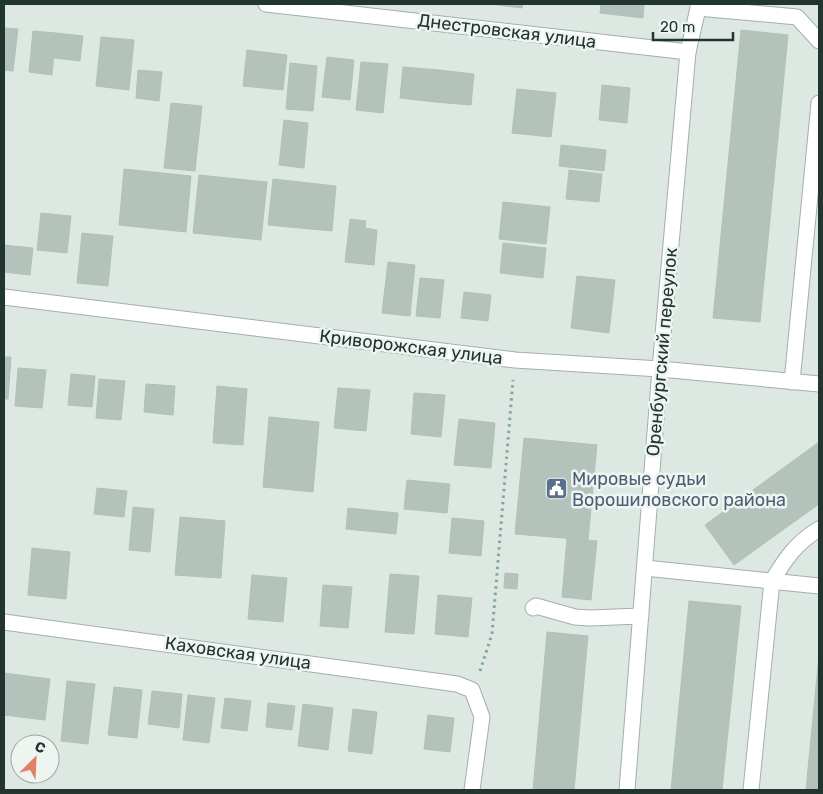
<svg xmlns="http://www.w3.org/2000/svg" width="823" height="794" viewBox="0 0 823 794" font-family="Rubik,sans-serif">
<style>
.building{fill:#b4c2bc;stroke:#b2c0ba}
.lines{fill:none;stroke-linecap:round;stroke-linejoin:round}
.minor-casing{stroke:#a2afaa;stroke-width:17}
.path{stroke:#83a79b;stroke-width:3;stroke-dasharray:2.5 4;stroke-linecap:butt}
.minor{stroke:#fff;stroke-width:15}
.labels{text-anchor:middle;stroke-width:5;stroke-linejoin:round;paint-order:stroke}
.street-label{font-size:18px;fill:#223530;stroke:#eef5f1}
.service-label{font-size:18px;fill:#4e5e75;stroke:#eef5f1;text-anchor:start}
</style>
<rect width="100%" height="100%" fill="#dee8e3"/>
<!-- building -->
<g class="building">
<polygon points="489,4 523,4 522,8"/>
<polygon points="601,4 629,4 643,18 600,13"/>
<polygon points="629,4 644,4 643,18"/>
<polygon points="4,28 18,29 13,71 4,70"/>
<polygon points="741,30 788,35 760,322 713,318"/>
<polygon points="33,31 56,33 52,75 29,72"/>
<polygon points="56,33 83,36 80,61 54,58"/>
<polygon points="101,37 134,40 129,90 96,86"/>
<polygon points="247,50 287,55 283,90 243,86"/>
<polygon points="327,57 354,60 350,100 322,97"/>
<polygon points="361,62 388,64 383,113 356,110"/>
<polygon points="290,63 317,66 313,111 286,109"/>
<polygon points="403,67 439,70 435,102 400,98"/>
<polygon points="138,70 162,72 159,101 136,98"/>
<polygon points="439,70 474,74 471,105 435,102"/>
<polygon points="602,85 630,88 599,120"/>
<polygon points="630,88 627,123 599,120"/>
<polygon points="517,89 556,93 551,137 512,133"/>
<polygon points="171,103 202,106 195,171 164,168"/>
<polygon points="284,120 308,123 304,168 279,165"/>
<polygon points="561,145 606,150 604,171 559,166"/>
<polygon points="124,169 191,176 186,232 119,225"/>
<polygon points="569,170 602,174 599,202 566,199"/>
<polygon points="199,175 267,182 261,240 193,233"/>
<polygon points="273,179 336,186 332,231 268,225"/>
<polygon points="503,202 550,207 546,244 499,239"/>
<polygon points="41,213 71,216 67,253 37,250"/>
<polygon points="350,219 366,221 365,228 377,230 374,265 345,262"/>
<polygon points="82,233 113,236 108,286 77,283"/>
<polygon points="503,243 546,248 543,278 500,273"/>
<polygon points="4,245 33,248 30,275 4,272"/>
<polygon points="388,262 415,265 410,316 382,313"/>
<polygon points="577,276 609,333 571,328"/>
<polygon points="577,276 615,280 609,333"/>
<polygon points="420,278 444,280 440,318 416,316"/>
<polygon points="464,292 491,295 488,321 461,318"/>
<polygon points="4,357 11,357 8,399 4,399"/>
<polygon points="18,368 46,370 42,408 15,406"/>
<polygon points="71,374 95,376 92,407 68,405"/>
<polygon points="99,379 125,381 121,420 96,418"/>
<polygon points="146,384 175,386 173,415 144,412"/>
<polygon points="217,386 247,389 243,445 213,443"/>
<polygon points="338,388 370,390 366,431 334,428"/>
<polygon points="414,393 445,395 411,434"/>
<polygon points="445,395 441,437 411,434"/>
<polygon points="269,417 319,422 313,492 263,487"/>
<polygon points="459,419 495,423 491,468 454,465"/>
<polygon points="524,438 597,445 588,540 515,534"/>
<polygon points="819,442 819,504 734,565 705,525"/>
<polygon points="407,480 450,484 447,513 404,509"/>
<polygon points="97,488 127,491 124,517 94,514"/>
<polygon points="133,507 154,509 150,552 129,550"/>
<polygon points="348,508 398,513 396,534 346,529"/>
<polygon points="180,517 225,521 221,578 175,575"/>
<polygon points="452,518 484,521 481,556 449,553"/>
<polygon points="567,538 597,541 591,600 562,597"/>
<polygon points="32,548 70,552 66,599 28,595"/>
<polygon points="505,573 518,574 517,589 504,588"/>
<polygon points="390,574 419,576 414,634 385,632"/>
<polygon points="252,575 287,578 283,622 248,619"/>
<polygon points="323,585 352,587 348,628 320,626"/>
<polygon points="438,595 468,637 435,634"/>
<polygon points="438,595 472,598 468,637"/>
<polygon points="689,601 741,606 722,790 671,790"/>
<polygon points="547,632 588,636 574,790 533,790"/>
<polygon points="819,655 819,790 806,790"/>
<polygon points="4,673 50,679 45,720 4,715"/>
<polygon points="67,681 95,684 88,744 61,741"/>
<polygon points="114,687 142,690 137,738 108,735"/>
<polygon points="152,691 182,694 179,728 148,724"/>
<polygon points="188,695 215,698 209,743 183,740"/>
<polygon points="225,698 251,701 247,731 221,728"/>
<polygon points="268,703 295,706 292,730 266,727"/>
<polygon points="303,704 333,708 328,750 298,746"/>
<polygon points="353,709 377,712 372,754 348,751"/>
<polygon points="428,715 454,718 424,749"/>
<polygon points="454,718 450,752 424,749"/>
</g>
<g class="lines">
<defs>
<g id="minor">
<polyline points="266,4 688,52"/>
<polyline points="698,8 797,17 819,41"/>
<polyline points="4,297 515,360 660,369 819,384"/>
<polyline points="792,382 819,103"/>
<polyline points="645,568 819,586"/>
<polyline points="533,608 536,606 575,617 590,618 641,616"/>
<polyline points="4,622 457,684 472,690 482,717 472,790"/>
<polyline points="627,790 660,369 688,52 699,4"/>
<path d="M751 790 772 581C786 558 796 543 819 529"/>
</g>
</defs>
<!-- minor casing -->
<use href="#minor" class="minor-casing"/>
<!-- path -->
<polyline class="path" points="480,671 492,634 513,380"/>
<!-- minor -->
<use href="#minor" class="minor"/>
</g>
<!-- icons -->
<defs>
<symbol id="civic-square" viewBox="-11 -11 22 22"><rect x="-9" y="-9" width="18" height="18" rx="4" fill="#5c6f8a" stroke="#eef5f1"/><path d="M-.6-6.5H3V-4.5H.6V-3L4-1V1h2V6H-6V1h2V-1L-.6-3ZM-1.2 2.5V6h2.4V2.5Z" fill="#fff"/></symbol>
</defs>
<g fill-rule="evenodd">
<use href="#civic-square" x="544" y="476" width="25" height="25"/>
</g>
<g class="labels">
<!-- street labels -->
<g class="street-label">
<text transform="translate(507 31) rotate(7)" y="6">Днестровская улица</text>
<text transform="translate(411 347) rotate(7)" y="6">Криворожская улица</text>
<text transform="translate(662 352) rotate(-85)" y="6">Оренбургский переулок</text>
<text transform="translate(238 653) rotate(8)" y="6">Каховская улица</text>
</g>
<!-- service labels -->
<g class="service-label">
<text x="572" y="485">Мировые судьи<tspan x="572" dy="21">Ворошиловского района</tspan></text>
</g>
</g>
<!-- border -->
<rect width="823" height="794" fill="none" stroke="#223530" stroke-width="10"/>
<!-- north arrow -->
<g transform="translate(35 759) rotate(24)"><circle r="24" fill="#eef5f1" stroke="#9ca8a4"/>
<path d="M0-4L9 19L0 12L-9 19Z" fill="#df8165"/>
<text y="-8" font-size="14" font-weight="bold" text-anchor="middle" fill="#223530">С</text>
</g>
<!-- scale -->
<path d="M653 32v8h80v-8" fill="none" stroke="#223530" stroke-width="2.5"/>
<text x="660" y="32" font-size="15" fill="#223530" stroke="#eef5f1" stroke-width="4" paint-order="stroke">20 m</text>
</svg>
